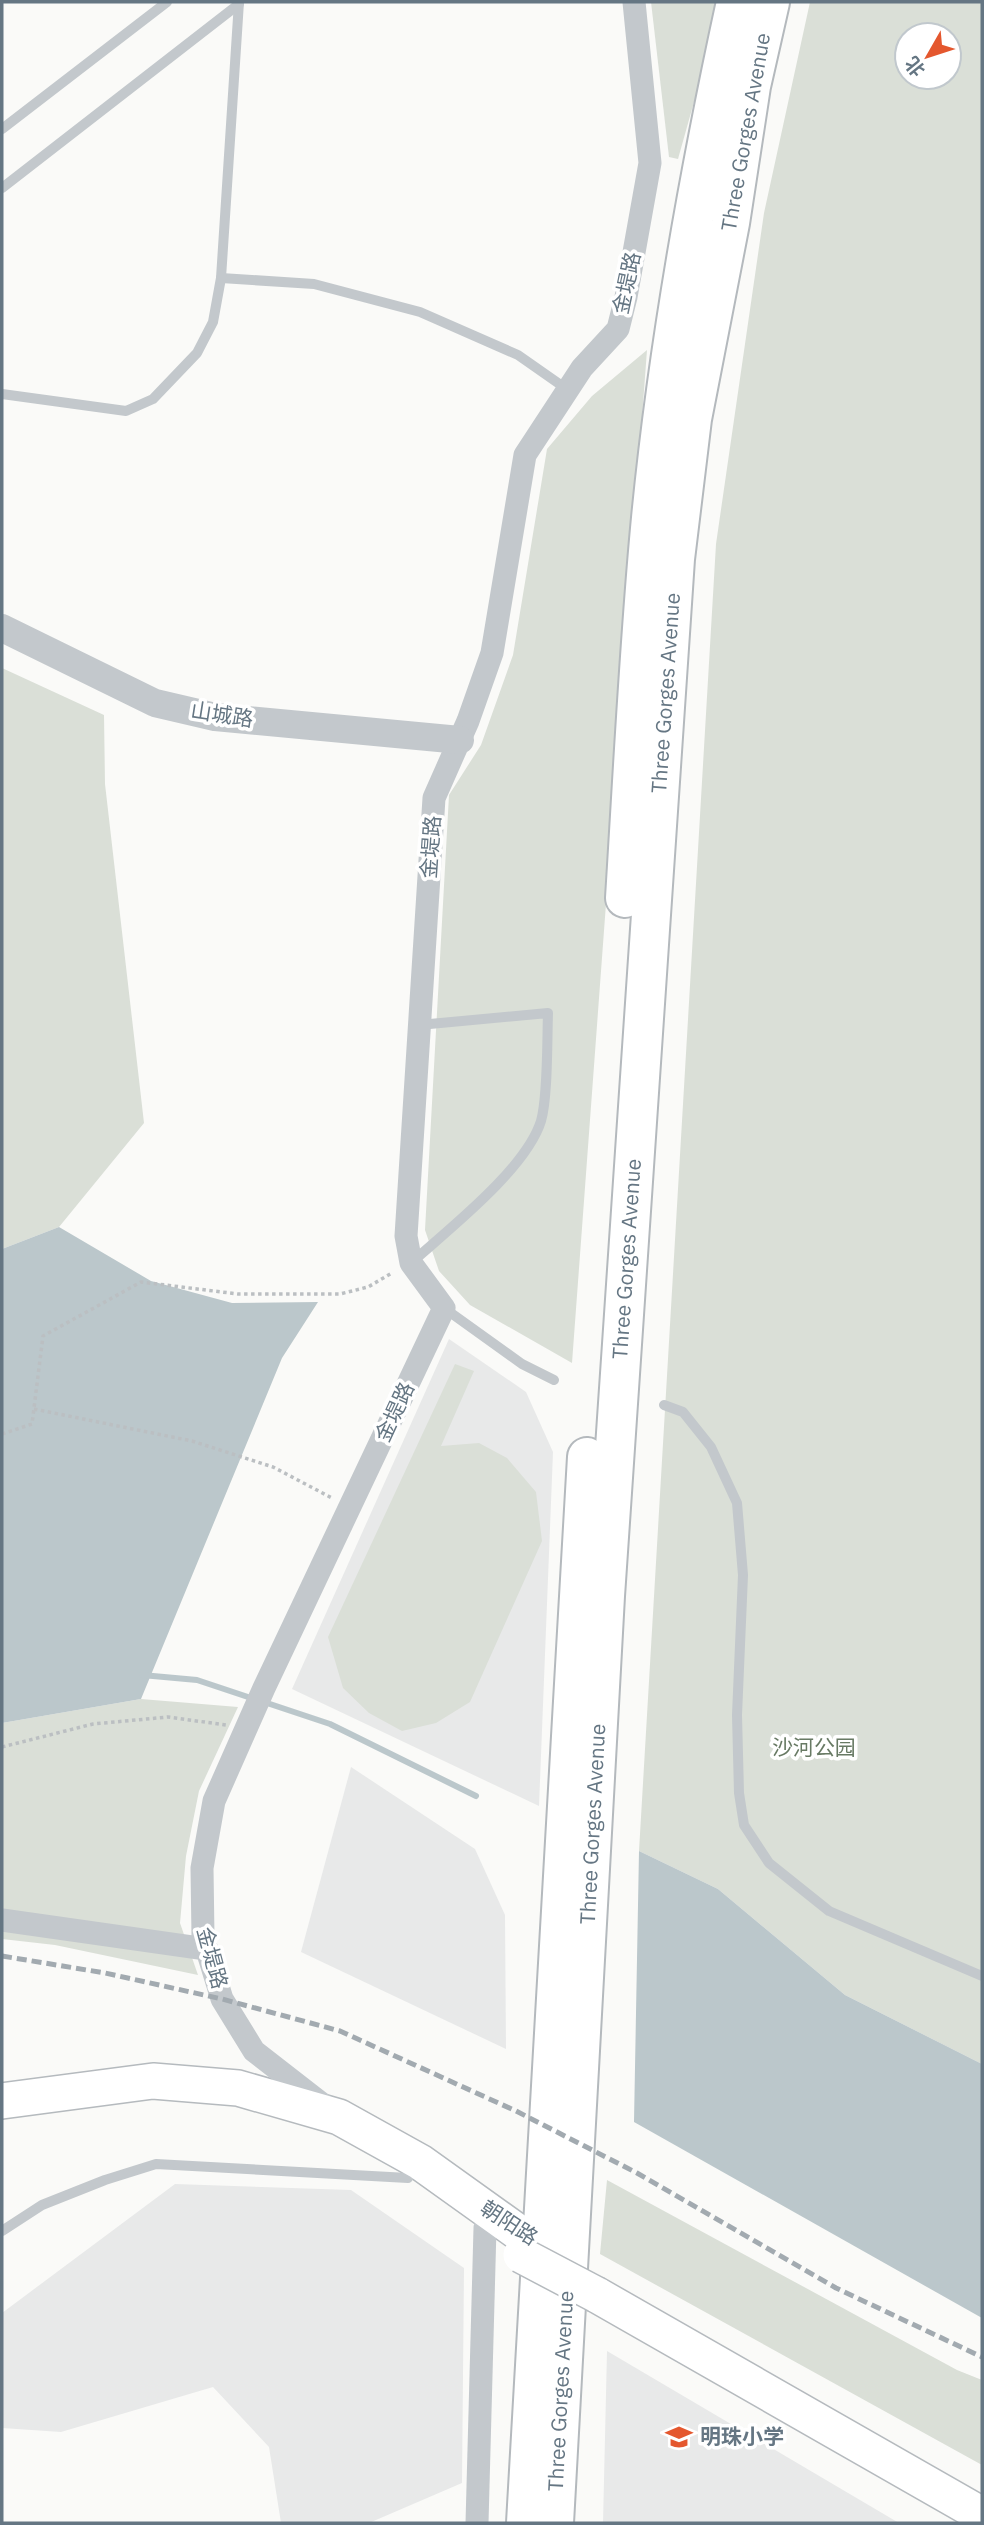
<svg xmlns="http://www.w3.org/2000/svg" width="984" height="2525" viewBox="0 0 984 2525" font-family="'IBM Plex Sans','Noto Sans SC',sans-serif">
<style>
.built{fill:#e8e9e9}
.green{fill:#dadfd7;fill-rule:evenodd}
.water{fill:#bbc7cb}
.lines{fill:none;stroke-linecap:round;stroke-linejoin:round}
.stream{stroke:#bbc7cb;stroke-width:6}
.primary-casing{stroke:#b5babe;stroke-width:38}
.motorway-casing{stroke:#b4b9bd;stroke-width:42}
.path{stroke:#bbbfc2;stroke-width:3.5;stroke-dasharray:3.5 3.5;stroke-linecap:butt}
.service{stroke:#c3c8cc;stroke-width:10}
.minor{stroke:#c3c8cc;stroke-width:23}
.tertiary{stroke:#c3c8cc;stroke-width:28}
.primary{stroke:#fff;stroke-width:35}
.motorway{stroke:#fff;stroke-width:38}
.rail{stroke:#a2aab0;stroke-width:5;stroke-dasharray:10 5;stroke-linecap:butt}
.primary-bridge-casing{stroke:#b5babe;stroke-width:38;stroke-linecap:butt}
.primary-bridge{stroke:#fff;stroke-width:35}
.labels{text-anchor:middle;stroke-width:7;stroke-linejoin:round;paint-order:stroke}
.street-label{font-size:21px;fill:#657683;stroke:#fff}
.park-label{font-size:21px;fill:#687a64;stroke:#fff}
.poi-label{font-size:21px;font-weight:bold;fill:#657683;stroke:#fff;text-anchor:start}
</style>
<rect width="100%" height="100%" fill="#fafaf8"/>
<!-- built -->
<g class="built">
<polygon points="449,1339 526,1392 553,1452 539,1806 292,1689"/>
<polygon points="351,1767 475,1849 505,1915 506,2049 301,1952"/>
<polygon points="175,2184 351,2190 464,2268 462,2483 369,2523 281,2523 269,2447 213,2387 61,2432 2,2428 2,2313"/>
<polygon points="607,2351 899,2523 603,2523"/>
</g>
<!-- green -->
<g class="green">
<polygon points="651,2 722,2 678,159 669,157"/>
<path d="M810 2H982V2064L845 1995 718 1889 639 1851 716 544 764 213ZM907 35H949V77H907Z"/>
<polygon points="647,350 572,1363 470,1305 439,1271 425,1230 449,795 481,745 513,655 547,449 592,396"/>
<polygon points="2,668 104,715 105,784 144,1123 59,1227 2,1249"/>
<polygon points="455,1364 474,1371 441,1446 479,1443 507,1458 536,1492 542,1541 470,1702 436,1723 402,1731 369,1713 343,1688 328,1637"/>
<polygon points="141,1699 238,1707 199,1791 186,1856 180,1923 198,1975 55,1945 2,1939 2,1723"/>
<polygon points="607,2180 957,2370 982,2380 982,2465 600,2254"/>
</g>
<!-- water -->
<g class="water">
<polygon points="59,1227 151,1281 232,1303 318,1302 282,1358 141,1699 2,1723 2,1249"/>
<polygon points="639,1851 718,1889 845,1995 982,2064 982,2318 634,2122"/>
</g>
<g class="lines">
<!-- stream -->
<g class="stream">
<polyline points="142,1675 197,1680 254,1699"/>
<polyline points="264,1702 330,1724 476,1796"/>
</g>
<defs>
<g id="primary">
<polyline points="2,2101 153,2081 238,2088 339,2117 420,2162 522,2235"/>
<polyline points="597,2295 982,2515"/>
</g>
<g id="motorway">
<path d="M625 898C633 771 639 644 651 518 668 345 699 172 736 2"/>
<polyline points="526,2523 587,1457"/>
<polyline points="554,2523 605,1596 675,559 692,419 730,223 751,86 770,2"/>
</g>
</defs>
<!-- primary casing -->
<use href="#primary" class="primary-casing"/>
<!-- motorway casing -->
<use href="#motorway" class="motorway-casing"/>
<!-- path -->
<g class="path">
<polyline points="34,1409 192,1441 273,1467 332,1498"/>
<polyline points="2,1434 32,1424 43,1336 141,1282 238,1294 340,1294 368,1287 392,1273"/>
<polyline points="2,1747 93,1724 168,1717 226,1725"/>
</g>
<!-- service -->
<g class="service">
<polyline points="2,129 167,2"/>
<polyline points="2,188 239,4"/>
<polyline points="221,278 314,284 420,312 518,355 568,390"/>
<polyline points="2,394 126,411 153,399 197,353 213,322 221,278 239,2"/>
<path d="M411 1263C449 1229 526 1169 541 1121 548 1097 547 1040 548 1013L419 1025"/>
<polyline points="444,1308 522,1364 554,1380"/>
<polyline points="664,1405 683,1412 711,1447 737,1503 743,1575 737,1715 739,1793 744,1825 769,1863 829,1911 982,1976"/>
<polyline points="2,2231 42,2205 105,2180 156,2164 408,2178"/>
</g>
<!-- minor -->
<g class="minor">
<polyline points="2,1920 206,1949"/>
<polyline points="326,2107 254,2051 222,1999 203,1937 202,1868 214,1801 264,1688 444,1308 411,1263 406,1236 434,798 468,721 492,653 525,455 582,368 618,329 626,297 650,163 634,2"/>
<polyline points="477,2523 485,2228"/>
</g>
<!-- tertiary -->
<polyline class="tertiary" points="2,628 155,703 215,717 460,740"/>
<!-- primary -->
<use href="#primary" class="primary"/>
<!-- motorway -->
<use href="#motorway" class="motorway"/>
<!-- rail -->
<polyline class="rail" points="2,1956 105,1973 222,1999 340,2031 516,2111 637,2173 836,2288 982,2357"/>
<defs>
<polyline id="primary-bridge" points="521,2255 597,2295"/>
</defs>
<!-- primary-bridge casing -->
<use href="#primary-bridge" class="primary-bridge-casing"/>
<!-- primary-bridge -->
<use href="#primary-bridge" class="primary-bridge"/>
</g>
<!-- icons -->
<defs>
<symbol id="school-bare" viewBox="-9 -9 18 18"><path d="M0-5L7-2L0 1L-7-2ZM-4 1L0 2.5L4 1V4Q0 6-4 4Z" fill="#e4572e" stroke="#fff" stroke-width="2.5" paint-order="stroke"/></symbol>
</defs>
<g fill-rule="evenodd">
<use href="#school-bare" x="660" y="2418" width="38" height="38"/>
</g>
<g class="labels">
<!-- street labels -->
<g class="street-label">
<text transform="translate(746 132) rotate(-80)" y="7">Three Gorges Avenue</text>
<text transform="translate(627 283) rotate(-78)" y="7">金堤路</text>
<text transform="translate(666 693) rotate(-86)" y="7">Three Gorges Avenue</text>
<text transform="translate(222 715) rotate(9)" y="7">山城路</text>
<text transform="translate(431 847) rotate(-86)" y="7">金堤路</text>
<text transform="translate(627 1259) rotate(-86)" y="7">Three Gorges Avenue</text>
<text transform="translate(395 1412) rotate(-65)" y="7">金堤路</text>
<text transform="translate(593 1824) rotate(-87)" y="7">Three Gorges Avenue</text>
<text transform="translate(212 1958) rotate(75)" y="7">金堤路</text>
<text transform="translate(509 2223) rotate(33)" y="7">朝阳路</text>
<text transform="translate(561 2391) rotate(-87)" y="7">Three Gorges Avenue</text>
</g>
<!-- park labels -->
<g class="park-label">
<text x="814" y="1755">沙河公园</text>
</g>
<!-- poi labels -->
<g class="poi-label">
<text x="700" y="2444">明珠小学</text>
</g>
</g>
<!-- border -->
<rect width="984" height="2525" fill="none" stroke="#657683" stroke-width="7"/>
<!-- north arrow -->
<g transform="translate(928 56) rotate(231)"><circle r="33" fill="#ffffff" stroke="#c1c8cd" stroke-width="2"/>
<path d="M0-5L12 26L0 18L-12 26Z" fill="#e4572e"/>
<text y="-10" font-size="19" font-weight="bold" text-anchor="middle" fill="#657683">北</text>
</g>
</svg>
